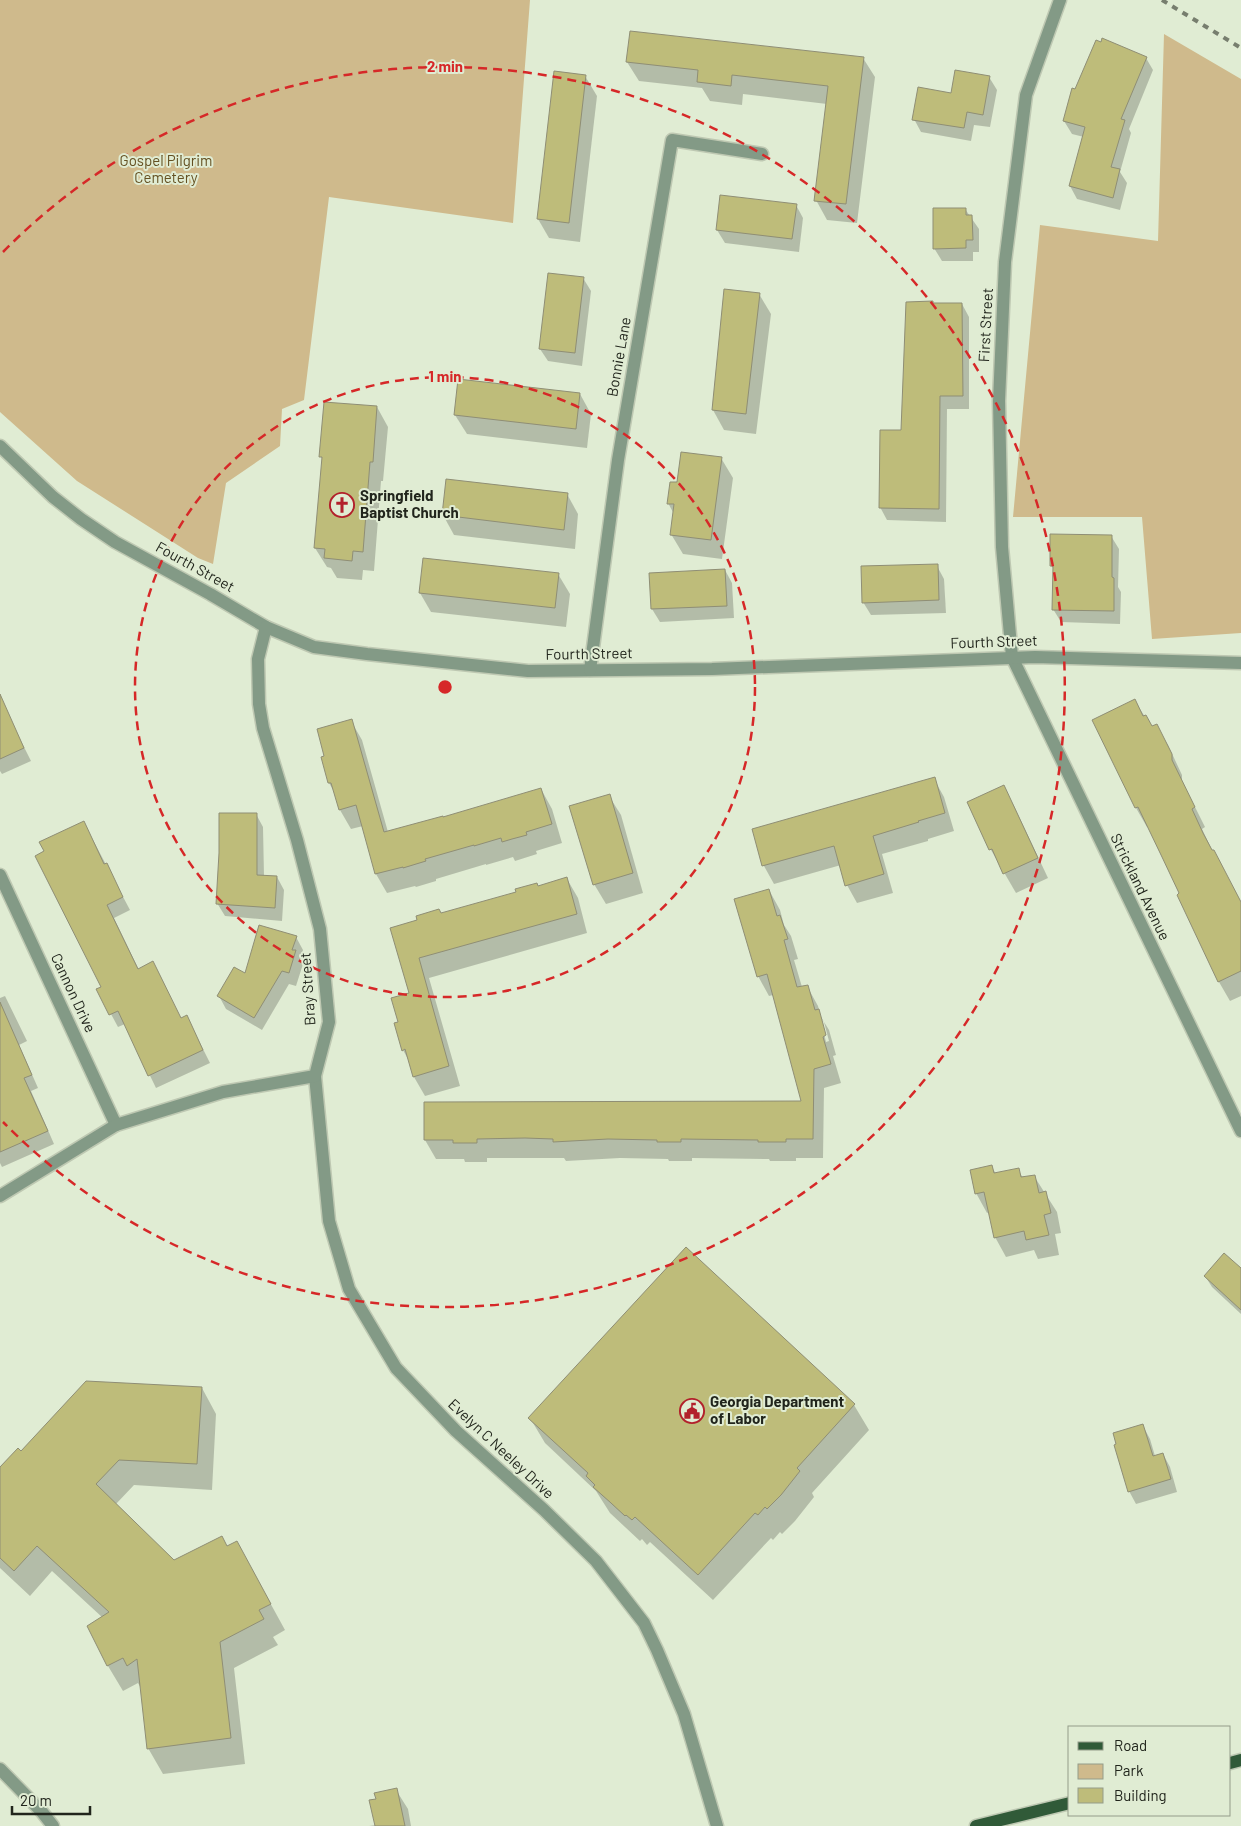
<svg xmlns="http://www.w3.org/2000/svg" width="1241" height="1826" viewBox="0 0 1241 1826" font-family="Barlow,sans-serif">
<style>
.green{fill:#cfba8c}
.shadow{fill:#0003;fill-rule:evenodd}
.building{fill:#bebc7a;stroke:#8f8e75}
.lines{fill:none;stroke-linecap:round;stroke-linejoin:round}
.minor-casing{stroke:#bec8b2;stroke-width:15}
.major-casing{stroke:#bec8b2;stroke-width:15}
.minor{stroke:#839a86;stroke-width:12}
.major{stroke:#305a38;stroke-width:12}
.rail{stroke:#777e6e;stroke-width:4;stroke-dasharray:6 6;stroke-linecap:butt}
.ring{fill:none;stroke:#d62828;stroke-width:2.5;stroke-dasharray:9 6}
.labels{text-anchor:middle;stroke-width:4;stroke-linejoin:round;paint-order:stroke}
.park-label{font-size:15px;fill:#645021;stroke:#e0ecd3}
.street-label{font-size:15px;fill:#21251c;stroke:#e0ecd3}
.poi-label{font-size:15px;font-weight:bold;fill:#21251c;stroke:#e0ecd3;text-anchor:start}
.centre{fill:#d62828;stroke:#e0ecd3;stroke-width:2.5}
.ring-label{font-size:15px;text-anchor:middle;font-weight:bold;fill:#d62828;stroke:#e0ecd3;stroke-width:4;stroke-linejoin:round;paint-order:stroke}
</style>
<rect width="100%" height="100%" fill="#e0ecd3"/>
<!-- green -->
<g class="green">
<polygon points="0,0 530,0 513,223 329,197 304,400 282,409 280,446 226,483 213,564 198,558 77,481 0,412"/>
<polygon points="1164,34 1241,79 1241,633 1152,639 1142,517 1013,517 1040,225 1158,241"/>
</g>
<!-- shadow -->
<g class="shadow">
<polygon points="1102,44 1146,58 1153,70 1129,129 1131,133 1120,172 1127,183 1120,210 1077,199 1070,186 1084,137 1072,134 1064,121 1076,90"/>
<polygon points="863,58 875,77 857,223 827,220 816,200 827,104 743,94 742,105 710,101 702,88 639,81 627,62"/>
<polygon points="585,76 597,96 580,242 549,238 538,219"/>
<polygon points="989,77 997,90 990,127 974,125 971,141 921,132 914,119 952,95"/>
<polygon points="796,205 803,218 799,252 725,243 717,230"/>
<polygon points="965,209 979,229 979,252 973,252 973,261 942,261 934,248"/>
<polygon points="583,278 591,291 582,366 548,361 540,349"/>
<polygon points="725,290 759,294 771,314 756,434 724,430 713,410"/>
<polygon points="933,304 962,304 969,317 969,409 947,409 946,522 887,520 880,507 902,431"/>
<polygon points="580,394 591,414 587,448 467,434 455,415"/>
<polygon points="325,403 377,407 388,427 383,481 381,481 374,571 363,570 362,580 337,578 331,568 327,567 315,548 323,460 321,457"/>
<polygon points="721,458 733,478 722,559 683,554 671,534 674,514 668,503 678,484"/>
<polygon points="567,494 578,514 575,549 454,535 443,515"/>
<polygon points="1052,535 1111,536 1119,549 1118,587 1121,592 1120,624 1061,622 1053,609 1054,571 1052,566"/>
<polygon points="937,566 944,579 946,613 871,615 863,602"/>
<polygon points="725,570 732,583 734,618 660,622 652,609 651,574"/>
<polygon points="558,574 570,594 566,627 431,612 420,593"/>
<polygon points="1135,701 1152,728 1156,726 1168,745 1182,775 1182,781 1205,827 1202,829 1214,854 1241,902 1241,996 1230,1001 1219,982 1178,895 1181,894 1148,827 1147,827 1136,808"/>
<polygon points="7,713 31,761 2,774 0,771 0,716"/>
<polygon points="351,721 362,740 388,832 443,819 541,789 552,809 562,843 536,851 537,854 515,861 513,857 486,865 486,864 436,879 436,881 416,887 415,886 387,893 376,874 363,826 351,829 340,810 335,793 329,783 325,757"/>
<polygon points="934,779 944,797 954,831 928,839 928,841 882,854 893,893 857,903 847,885 841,865 774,884 764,866 753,829"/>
<polygon points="1003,787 1014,806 1048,878 1016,893 991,850 968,803"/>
<polygon points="609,796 621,815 643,893 606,904 594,884"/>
<polygon points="256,814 263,827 264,876 277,877 284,890 282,921 225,916 217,903"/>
<polygon points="84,823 130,910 114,918 139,970 181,1019 187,1017 210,1063 156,1088 125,1024 118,1027 98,990 103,987 45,852"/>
<polygon points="567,879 578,898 587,933 429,978 460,1086 425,1096 414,1077 410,1063 403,1050 400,1023 410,994 391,928"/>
<path d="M769 890 780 910 784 925 791 936 798 959 794 960 802 987 807 986 818 1006 821 1017 829 1030 836 1055 833 1056 841 1083 824 1088 823 1158H796V1161H770L769 1159 692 1158V1161H669L668 1159 620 1158 566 1161 564 1158H487V1162H465L464 1159H436L425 1140 803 1103 773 995 769 996 758 976ZM820 1017 824 1022 829 1041 826 1042Z"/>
<polygon points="296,937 303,950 300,960 303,964 296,986 289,984 262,1030 226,1009 219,996"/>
<polygon points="5,996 27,1041 19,1045 38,1088 31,1091 54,1144 2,1167 0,1163 0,998"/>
<polygon points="991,1166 996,1174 1018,1170 1023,1178 1034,1176 1057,1212 1061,1233 1055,1234 1059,1255 1038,1259 1034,1250 1006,1257 995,1237 989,1212 987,1213 976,1193"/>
<polygon points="686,1249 854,1405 869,1430 812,1493 814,1497 795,1521 782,1534 780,1532 773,1540 771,1538 713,1600 650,1542 647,1545 642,1539 640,1541 610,1513 596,1491 545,1443 530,1418"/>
<polygon points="1241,1269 1241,1314 1212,1287 1205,1276"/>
<polygon points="202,1388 216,1414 212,1490 134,1485 116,1504 174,1561 227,1547 251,1568 285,1630 273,1637 278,1645 234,1668 245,1764 163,1774 148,1748 142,1690 138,1683 123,1691 108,1666 89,1626 103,1618 52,1571 30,1596 0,1568 0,1469 22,1453"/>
<polygon points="1143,1426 1150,1439 1155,1456 1163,1454 1170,1467 1177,1492 1136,1504 1129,1491"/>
<polygon points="396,1790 408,1809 411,1826 369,1826 376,1825 377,1800"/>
</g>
<!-- building -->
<g class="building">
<polygon points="630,31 864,57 846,204 814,201 828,86 732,75 731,86 697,82 698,70 626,62"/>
<polygon points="1102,38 1147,57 1121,119 1125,120 1111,167 1120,169 1113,198 1069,186 1085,127 1063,121 1072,88 1075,89 1096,40 1101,42"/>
<polygon points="955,70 990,76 983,115 967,112 964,128 912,120 918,87 951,93"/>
<polygon points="554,71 586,75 569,223 537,219"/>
<polygon points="720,195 797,204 792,239 716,230"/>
<polygon points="933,208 966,208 966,215 972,215 973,240 966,240 966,248 933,249"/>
<polygon points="548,273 584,277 575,353 539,349"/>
<polygon points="724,289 760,293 746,414 712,410"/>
<polygon points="933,301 933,303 962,303 963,396 940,396 939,509 879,508 880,430 901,430 906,302"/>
<polygon points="458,379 580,393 576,429 454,415"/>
<polygon points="324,402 377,406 373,462 370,462 363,552 353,551 352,561 324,558 325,549 314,548 322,457 319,457"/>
<polygon points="681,452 722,457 711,540 670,535 674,504 667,504 670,482 677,482"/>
<polygon points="446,479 568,493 564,530 442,515"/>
<polygon points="1050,534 1112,535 1112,577 1114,578 1114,611 1052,610 1053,566 1050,566"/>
<polygon points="423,558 559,573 555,608 419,593"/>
<polygon points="938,564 939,600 862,603 861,566"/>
<polygon points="725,569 727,606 651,609 649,573"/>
<polygon points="0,694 24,748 0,759"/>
<polygon points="1135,699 1143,716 1146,715 1152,726 1157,724 1172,754 1172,760 1195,807 1192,809 1203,833 1212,850 1214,850 1241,902 1241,971 1218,982 1177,895 1179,893 1162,857 1138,807 1135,808 1092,720"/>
<polygon points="352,719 384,832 443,816 443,817 541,788 552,824 526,832 527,835 512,839 502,842 501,838 474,846 474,845 425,859 426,861 403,868 403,867 375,874 356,805 339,810 331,783 328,783 321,757 324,756 317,729"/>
<polygon points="935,777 945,813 918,821 919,822 873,836 884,874 845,886 834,846 762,866 752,829"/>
<polygon points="1004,785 1038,858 1003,874 992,849 989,850 967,802"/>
<polygon points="610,794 633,873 593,885 569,806"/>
<polygon points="219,813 257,813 257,875 277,876 275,908 216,904 219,853"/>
<polygon points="84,821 104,864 107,863 123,897 107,905 138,969 153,961 181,1018 187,1015 203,1050 148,1076 118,1011 109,1015 96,989 101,987 35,856 44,851 39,842"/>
<polygon points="567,877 577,914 419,958 449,1066 413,1077 405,1049 402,1051 394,1023 398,1022 391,998 409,993 390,928 417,920 416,916 439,909 441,913 516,892 515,889 537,883 538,886"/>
<polygon points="769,889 777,916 780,915 788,939 784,940 797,987 808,985 815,1010 819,1009 826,1035 823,1037 831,1064 814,1069 813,1139 786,1139 786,1142 758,1142 758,1140 681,1139 681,1142 657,1142 657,1140 608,1139 553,1142 553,1139 525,1138 477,1139 477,1143 453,1143 453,1140 424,1140 424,1102 801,1101 767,974 757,977 734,899"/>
<polygon points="259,925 297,936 292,950 296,950 289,973 282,971 254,1018 217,996 234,967 245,973"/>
<polygon points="0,1002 32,1075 24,1078 48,1131 0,1152"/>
<polygon points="992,1165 994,1173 1019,1168 1021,1177 1035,1175 1039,1193 1046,1191 1051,1213 1044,1215 1049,1235 1026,1240 1024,1231 994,1238 984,1192 975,1194 970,1170"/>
<polygon points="686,1247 855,1404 797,1468 800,1471 781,1495 767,1509 765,1507 758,1515 755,1513 698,1575 635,1517 632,1520 626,1515 625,1516 611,1503 593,1487 595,1485 586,1476 588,1473 528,1418"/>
<polygon points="1224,1253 1241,1268 1241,1310 1204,1276"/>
<polygon points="86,1381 202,1387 197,1464 119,1460 96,1484 174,1560 222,1536 227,1546 237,1541 271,1604 259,1610 264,1619 220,1642 231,1738 147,1749 137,1659 127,1666 123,1658 107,1666 87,1626 109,1612 37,1546 14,1571 0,1558 0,1467 18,1448 21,1451"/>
<polygon points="1143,1424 1153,1456 1163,1453 1171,1479 1128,1492 1114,1445 1116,1444 1113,1433"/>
<polygon points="397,1788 405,1826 375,1826 369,1800 376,1799 374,1793"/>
</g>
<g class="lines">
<defs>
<g id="minor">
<polyline points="1060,0 1026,95 1005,262 999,401 1002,547 1012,657 1241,1131"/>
<polyline points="0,446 53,497 81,519 115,542 210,594 266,627 314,647 367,654 528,671 712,669 1035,657 1241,663"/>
<polyline points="590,670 618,460 672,140 762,154"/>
<polyline points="0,875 116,1125"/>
<polyline points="315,1076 329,1221 349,1289 396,1368 456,1431 544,1510 596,1561 644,1623 657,1650 684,1714 717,1826"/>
<polyline points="0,1196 116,1125 223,1092 315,1076 329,1022 320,929 297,840 263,728 259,704 258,659 266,627"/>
<polyline points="0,1769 42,1812 53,1826"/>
</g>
<g id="major">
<polyline points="1230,1763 1241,1760"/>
<polyline points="976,1826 1070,1803"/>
</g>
</defs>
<!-- minor casing -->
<use href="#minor" class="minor-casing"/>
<!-- major casing -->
<use href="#major" class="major-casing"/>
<!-- minor -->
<use href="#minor" class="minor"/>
<!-- major -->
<use href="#major" class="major"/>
<!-- rail -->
<polyline class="rail" points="1162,0 1241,48"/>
</g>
<!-- distance rings -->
<g class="ring">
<circle cx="445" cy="687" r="310"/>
<path d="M3 252A620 620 0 1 1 3 1122"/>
</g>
<!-- icons -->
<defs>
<symbol id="church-ring" viewBox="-11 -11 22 22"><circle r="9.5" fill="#e0ecd3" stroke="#b2202b" stroke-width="1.5"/><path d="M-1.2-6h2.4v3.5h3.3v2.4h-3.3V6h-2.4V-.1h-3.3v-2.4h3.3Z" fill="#b2202b"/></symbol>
<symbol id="civic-ring" viewBox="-11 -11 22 22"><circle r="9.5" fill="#e0ecd3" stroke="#b2202b" stroke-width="1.5"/><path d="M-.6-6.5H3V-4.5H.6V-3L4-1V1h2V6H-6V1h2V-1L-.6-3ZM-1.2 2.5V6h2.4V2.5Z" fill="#b2202b"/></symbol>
</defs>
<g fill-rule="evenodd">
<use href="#church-ring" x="328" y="491" width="28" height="28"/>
<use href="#civic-ring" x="678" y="1397" width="28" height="28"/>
</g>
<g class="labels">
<!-- park labels -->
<g class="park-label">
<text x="166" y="166">Gospel Pilgrim<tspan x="166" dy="17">Cemetery</tspan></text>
</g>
<!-- street labels -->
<g class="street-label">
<text transform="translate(986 325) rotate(-87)" y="5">First Street</text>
<text transform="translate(619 357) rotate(-80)" y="5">Bonnie Lane</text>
<text transform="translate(195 567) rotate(29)" y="5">Fourth Street</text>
<text transform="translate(994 642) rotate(-2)" y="5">Fourth Street</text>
<text transform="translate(589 654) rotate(-1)" y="5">Fourth Street</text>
<text transform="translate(1140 887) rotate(64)" y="5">Strickland Avenue</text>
<text transform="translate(308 989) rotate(-94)" y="5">Bray Street</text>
<text transform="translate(73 993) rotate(65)" y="5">Cannon Drive</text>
<text transform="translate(501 1449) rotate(43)" y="5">Evelyn C Neeley Drive</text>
</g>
<!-- poi labels -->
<g class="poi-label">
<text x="360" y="501">Springfield<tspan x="360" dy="17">Baptist Church</tspan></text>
<text x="710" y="1407">Georgia Department<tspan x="710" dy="17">of Labor</tspan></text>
</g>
</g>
<circle cx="445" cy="687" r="8" class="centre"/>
<g class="ring-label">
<text x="445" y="72">2 min</text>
<text x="445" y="382">1 min</text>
</g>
<!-- legend -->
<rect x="1068" y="1726" width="162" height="90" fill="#e0ecd3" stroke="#949c8a"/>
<rect x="1078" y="1742" width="25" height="8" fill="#305a38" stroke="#949c8a"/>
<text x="1114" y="1751" font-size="15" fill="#21251c">Road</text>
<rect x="1078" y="1764" width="25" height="15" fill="#cfba8c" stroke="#949c8a"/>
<text x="1114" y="1776" font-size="15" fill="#21251c">Park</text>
<rect x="1078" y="1788" width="25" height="15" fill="#bebc7a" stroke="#949c8a"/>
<text x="1114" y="1801" font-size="15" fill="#21251c">Building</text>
<!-- scale -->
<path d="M12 1806v8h78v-8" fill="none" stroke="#21251c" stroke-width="2.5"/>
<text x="20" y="1806" font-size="15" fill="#21251c" stroke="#e0ecd3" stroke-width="4" paint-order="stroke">20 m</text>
</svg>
